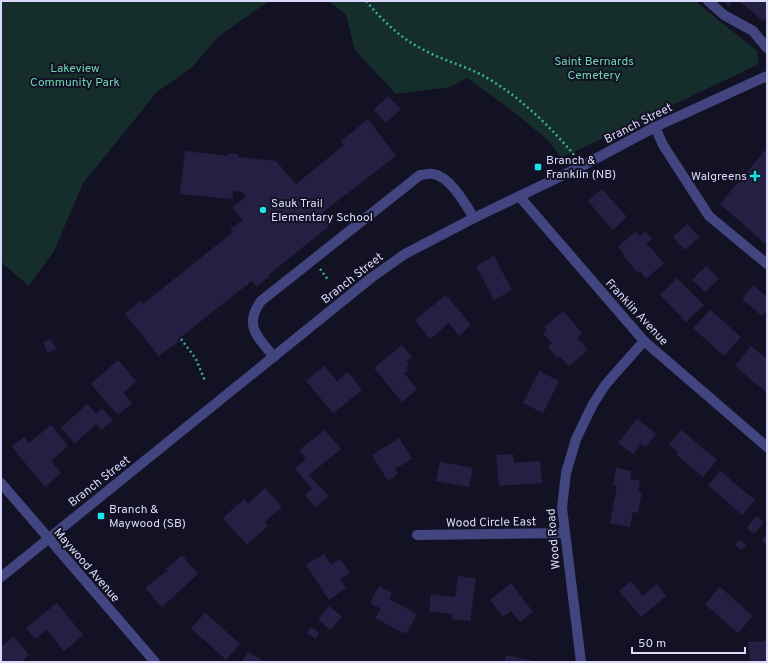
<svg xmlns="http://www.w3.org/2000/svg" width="768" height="663" viewBox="0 0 768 663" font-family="Overpass,sans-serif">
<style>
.green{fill:#152e2b}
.building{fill:#242044}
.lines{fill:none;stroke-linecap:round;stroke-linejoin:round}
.path{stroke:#3dac9b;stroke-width:2.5;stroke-dasharray:2 3;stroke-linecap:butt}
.minor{stroke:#42457f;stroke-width:10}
.poi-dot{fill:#1ae5e7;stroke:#131225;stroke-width:1.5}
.labels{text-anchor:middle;stroke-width:4;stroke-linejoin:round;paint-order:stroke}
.park-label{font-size:12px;fill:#6cd4b0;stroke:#131225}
.street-label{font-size:12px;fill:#dad9fb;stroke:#131225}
.poi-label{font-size:12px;fill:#dad9fb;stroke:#131225;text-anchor:start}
</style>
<rect width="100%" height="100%" fill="#131225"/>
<!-- green -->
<g class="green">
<polygon points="1,1 269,1 219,36 192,67 157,92 83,183 54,251 29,286 1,262"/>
<polygon points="329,1 695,1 757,51 759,64 561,158 549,141 510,109 467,78 450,87 396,94 355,50 346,15"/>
</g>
<!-- building -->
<g class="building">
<polygon points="723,1 733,1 729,6"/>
<polygon points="739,1 767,1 767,16 763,21"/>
<polygon points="388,96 401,109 386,123 374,110"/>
<polygon points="368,119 396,156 323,212 329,219 328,227 268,275 270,276 257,287 252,281 177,340 179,341 159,356 125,314 141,301 143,304 233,232 230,229 243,220 232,208 246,196 242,192 233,191 233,199 180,194 185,151 228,156 229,153 238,154 238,157 276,161 296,184 344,145 341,141"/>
<polygon points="767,148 767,245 720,204"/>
<polygon points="602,189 627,217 613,230 588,201"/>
<polygon points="687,224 699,237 685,250 673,237"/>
<polygon points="636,231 640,236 646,231 652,239 646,243 664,263 646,279 640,271 638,273 623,255 624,254 618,247"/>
<polygon points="494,256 512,290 494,300 476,266"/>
<polygon points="706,266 719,279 705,292 692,280"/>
<polygon points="677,278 704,305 686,322 660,295"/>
<polygon points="753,285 767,297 767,311 762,316 742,299"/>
<polygon points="446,295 471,325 459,336 449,323 430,339 415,320"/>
<polygon points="710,310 741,337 724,356 693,328"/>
<polygon points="563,311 582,333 577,338 588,350 569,366 559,356 557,358 548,347 552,343 543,334 547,330 544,327"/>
<polygon points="51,339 56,349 48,353 43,342"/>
<polygon points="402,345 412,357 407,361 409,365 406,367 408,370 404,373 417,389 402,402 374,368"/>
<polygon points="751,346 767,359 766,392 735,366"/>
<polygon points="118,360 136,381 123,393 132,403 118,415 91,384"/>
<polygon points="324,366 337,381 348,372 362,390 333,413 306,381"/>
<polygon points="539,371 559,381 543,413 523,403"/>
<polygon points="87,404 96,414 102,408 113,420 101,430 96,424 75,443 61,428"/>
<polygon points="637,419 656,434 646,447 641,444 633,454 618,443"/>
<polygon points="51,425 68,446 51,461 61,473 45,487 12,447 24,437 29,443"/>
<polygon points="325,430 341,449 309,475 329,496 315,507 305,495 312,489 295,468 306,459 299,450"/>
<polygon points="681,430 717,460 703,477 676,454 678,452 669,445"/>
<polygon points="399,438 412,459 395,469 398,474 388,481 372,455"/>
<polygon points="513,454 514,463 540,461 542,483 499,486 496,455"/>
<polygon points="440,462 473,468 469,487 436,481"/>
<polygon points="616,468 632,471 630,479 640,481 638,491 642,492 638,513 633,512 630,527 610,523 617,486 613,485"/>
<polygon points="720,471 755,500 742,515 708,485"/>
<polygon points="265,488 282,507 265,522 268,526 247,545 223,518 244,499 248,504"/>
<polygon points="756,516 764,522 754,534 747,528"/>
<polygon points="767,535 767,545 762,541"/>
<polygon points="740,540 746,545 741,550 735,545"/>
<polygon points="324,554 331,565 340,559 350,573 340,579 346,588 329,600 306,565"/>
<polygon points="182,555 198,574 162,607 145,588 168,570 166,569"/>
<polygon points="458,576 476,579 470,621 452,619 452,614 429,611 431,594 455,597"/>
<polygon points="631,581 643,596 657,584 666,596 641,617 619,591"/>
<polygon points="511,583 533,612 520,622 511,611 503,617 490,600"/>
<polygon points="379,586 392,593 389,599 417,614 406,634 375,618 381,609 370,603"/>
<polygon points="720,587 753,616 738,633 705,604"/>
<polygon points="57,603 83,635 64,651 47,630 35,639 26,628"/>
<polygon points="329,606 342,617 330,630 318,619"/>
<polygon points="205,613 240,644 226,660 191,628"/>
<polygon points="311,627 319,633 315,639 307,633"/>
<polygon points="14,636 29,655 21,662 1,662 1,647"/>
<polygon points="767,641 767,662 750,662 748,642"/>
<polygon points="248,652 265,662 242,662"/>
<polygon points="506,655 534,661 534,662 505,662"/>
</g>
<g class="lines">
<!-- path -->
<g class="path">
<path d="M366 1C383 21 400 38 424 50 442 60 462 65 480 74 516 93 549 125 575 156"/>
<polyline points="320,269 329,281"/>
<polyline points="181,339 196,359 205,381"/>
</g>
<!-- minor -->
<g class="minor">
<polyline points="708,1 724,15 753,31 767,48"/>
<polyline points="655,127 663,145 709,216 767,264"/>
<polyline points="519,196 644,341 767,447"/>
<path d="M274 357C258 337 243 326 261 301L420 175C424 175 429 173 433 174 450 176 466 205 474 218"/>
<polyline points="1,483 155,662"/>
<polyline points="417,535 565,533"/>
<polyline points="1,577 371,278 405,254 474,218 582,166 655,127 767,76"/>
<polyline points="581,662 562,508 566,473 576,439 593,404 606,384 644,341"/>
</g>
</g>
<!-- markers -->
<g class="poi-dot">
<rect x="534" y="163" width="8" height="8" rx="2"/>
<path d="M753 170h4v4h4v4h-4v4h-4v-4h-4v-4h4z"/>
<circle cx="263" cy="210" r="4"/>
<rect x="97" y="512" width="8" height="8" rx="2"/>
</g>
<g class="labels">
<!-- park labels -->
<g class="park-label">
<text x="594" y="65">Saint Bernards<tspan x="594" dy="14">Cemetery</tspan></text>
<text x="75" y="72">Lakeview<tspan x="75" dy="14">Community Park</tspan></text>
</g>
<!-- street labels -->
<g class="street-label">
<text transform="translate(638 123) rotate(-27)" y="4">Branch Street</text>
<text transform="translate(352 278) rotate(-38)" y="4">Branch Street</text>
<text transform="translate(637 312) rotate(47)" y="4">Franklin Avenue</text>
<text transform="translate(99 481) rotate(-38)" y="4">Branch Street</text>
<text transform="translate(491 522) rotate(-1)" y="4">Wood Circle East</text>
<text transform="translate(553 539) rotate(-95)" y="4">Wood Road</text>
<text transform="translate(87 565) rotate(49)" y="4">Maywood Avenue</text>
</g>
<!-- poi labels -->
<g class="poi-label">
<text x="546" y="164">Branch &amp;<tspan x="546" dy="14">Franklin (NB)</tspan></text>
<text x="747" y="180" text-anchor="end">Walgreens</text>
<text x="271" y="207">Sauk Trail<tspan x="271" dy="14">Elementary School</tspan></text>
<text x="109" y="513">Branch &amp;<tspan x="109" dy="14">Maywood (SB)</tspan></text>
</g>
</g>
<!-- border -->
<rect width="768" height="663" fill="none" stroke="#dad9fb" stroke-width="4"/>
<!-- scale -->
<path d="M632 647v6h113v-6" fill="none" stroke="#dad9fb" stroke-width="2"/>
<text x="638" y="647" font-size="12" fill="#dad9fb" stroke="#131225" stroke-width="3" paint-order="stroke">50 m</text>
</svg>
